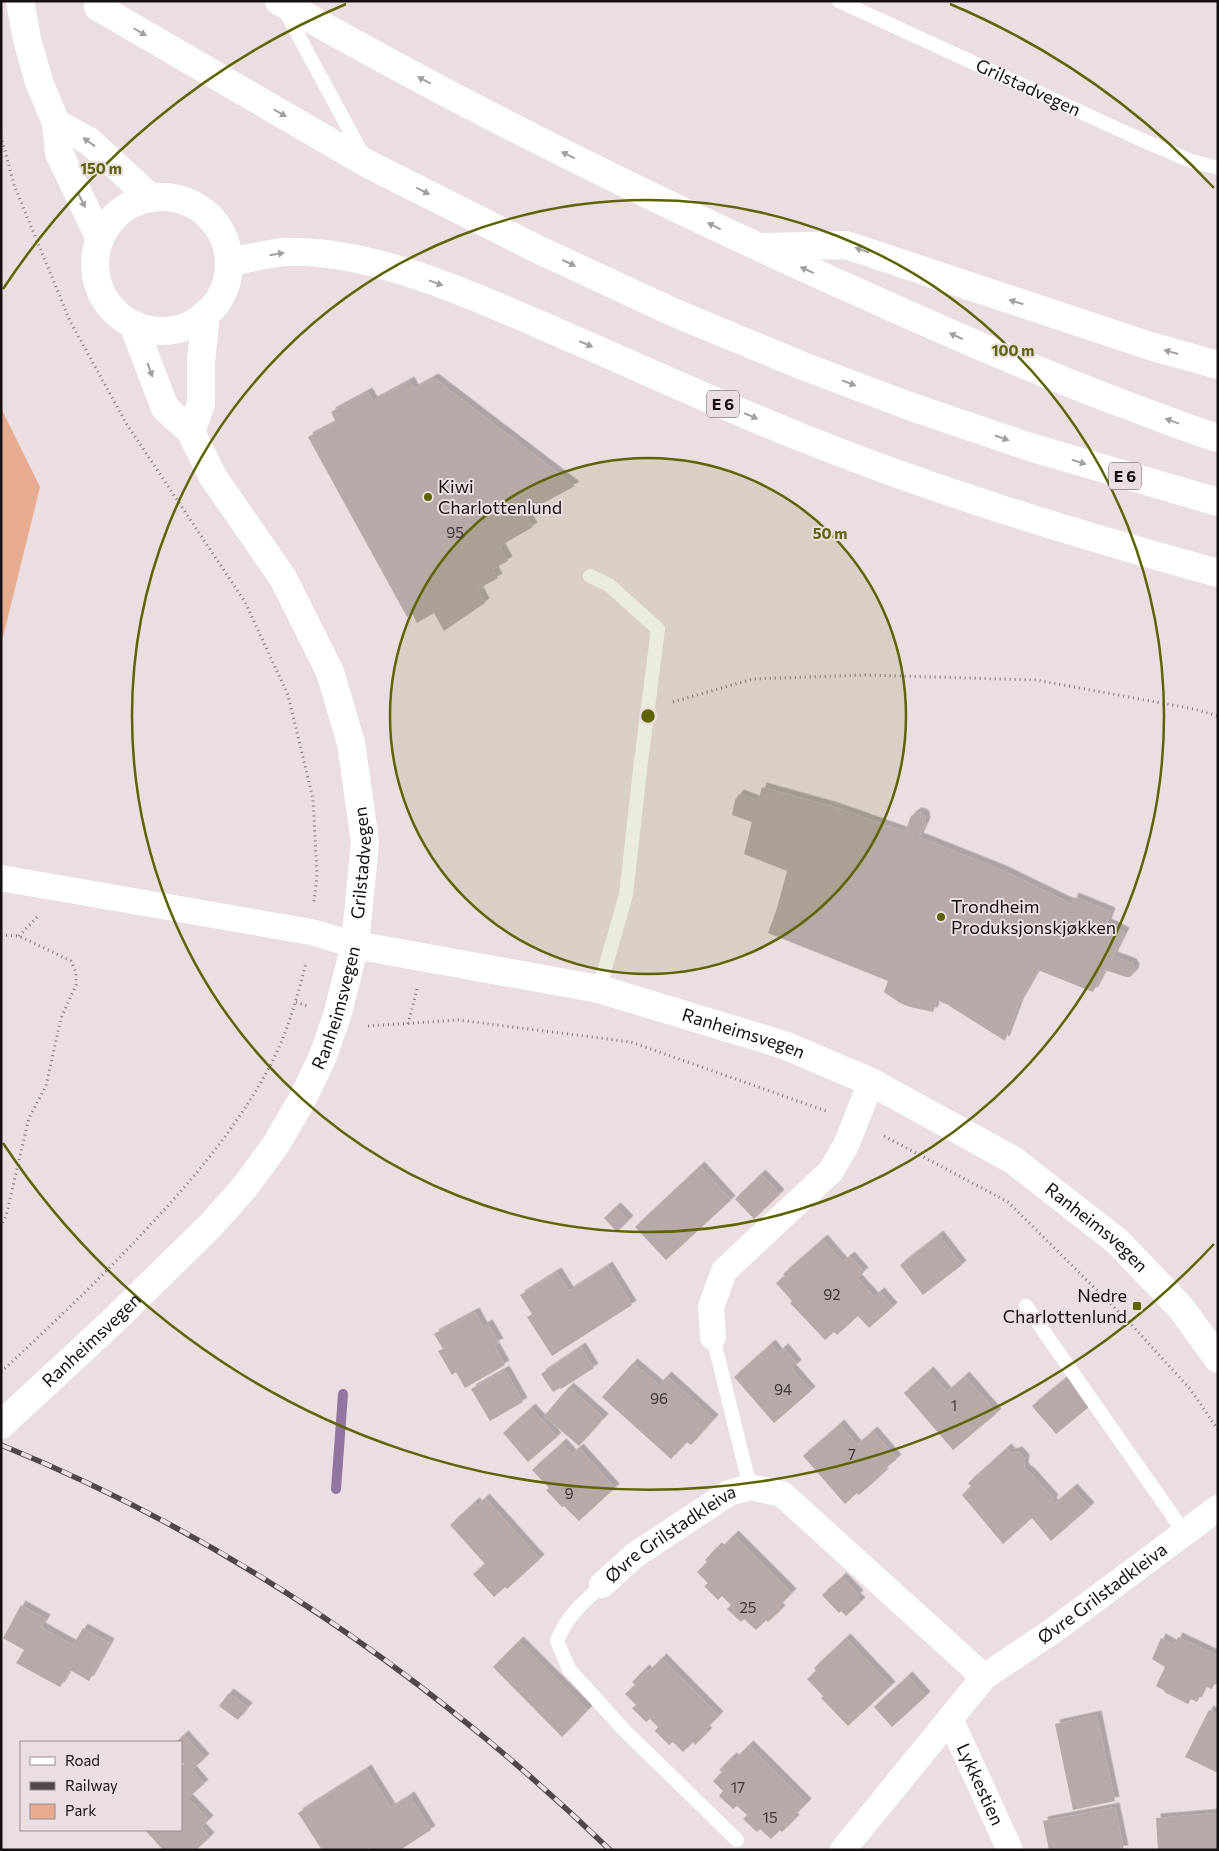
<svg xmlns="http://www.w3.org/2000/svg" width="1219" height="1851" viewBox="0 0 1219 1851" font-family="Commissioner,sans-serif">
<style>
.green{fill:#e7ab90}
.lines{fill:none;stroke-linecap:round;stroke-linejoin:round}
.stream{stroke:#9274a0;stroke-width:10}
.building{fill:#b6a9a8;filter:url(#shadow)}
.path{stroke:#7f7779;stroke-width:3;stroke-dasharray:1 4;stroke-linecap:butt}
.lane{stroke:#fff;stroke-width:14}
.street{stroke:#fff;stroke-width:26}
.secondary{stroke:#fff;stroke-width:28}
.highway{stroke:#fff;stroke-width:28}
.rail-casing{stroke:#4f484a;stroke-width:5.5}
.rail{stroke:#ebdee2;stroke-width:4;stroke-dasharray:11;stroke-linecap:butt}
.oneway{fill:#a1a0a0}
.ring{fill:none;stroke:#5c6300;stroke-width:2.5}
.poi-dot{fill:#5c6300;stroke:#ebdee2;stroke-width:2}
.labels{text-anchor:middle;stroke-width:4;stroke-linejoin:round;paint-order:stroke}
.number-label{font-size:15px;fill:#3d3738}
.shield{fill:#ebdee2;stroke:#554e50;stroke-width:1}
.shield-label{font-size:16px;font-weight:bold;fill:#151112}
.street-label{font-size:18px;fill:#151112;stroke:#ebdee2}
.poi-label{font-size:18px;fill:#151112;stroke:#ebdee2;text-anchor:start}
.centre{fill:#5c6300;stroke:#ebdee2;stroke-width:2.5}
.ring-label{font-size:15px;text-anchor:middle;font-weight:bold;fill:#5c6300;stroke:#ebdee2;stroke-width:4;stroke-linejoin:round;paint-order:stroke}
</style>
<defs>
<filter id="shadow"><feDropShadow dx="4.5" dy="-4.5" stdDeviation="0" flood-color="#0004"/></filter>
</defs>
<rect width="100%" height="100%" fill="#ebdee2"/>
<!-- green -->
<polygon class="green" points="1,408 40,487 1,645"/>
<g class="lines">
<!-- stream -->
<polyline class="stream" points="336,1489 343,1394"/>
</g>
<!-- building -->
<g class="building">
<polygon points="434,378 575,486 525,513 533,527 500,546 508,561 493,569 498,578 478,589 485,603 444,631 434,613 417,623 412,613 407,617 308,437 336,422 331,412 368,392 373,401 410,381 414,389"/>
<polygon points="762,787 834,807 905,832 911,816 917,812 922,813 925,816 926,822 919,837 1002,870 1072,904 1074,897 1111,912 1107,923 1125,932 1113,956 1132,963 1135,968 1134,973 1130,977 1126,977 1105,970 1093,992 1038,970 1019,1003 1005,1041 948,1005 937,1000 933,1012 910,1007 900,1003 884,992 888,981 768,933 777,908 787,871 744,854 752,822 732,815 735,800 739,794 758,801"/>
<polygon points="700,1166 731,1200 666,1260 635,1227"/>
<polygon points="761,1174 780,1194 754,1219 735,1199"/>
<polygon points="616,1207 629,1220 617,1232 604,1218"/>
<polygon points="939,1235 962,1265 923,1295 900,1265"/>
<polygon points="823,1239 843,1262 850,1256 864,1272 857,1278 874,1297 880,1292 893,1307 869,1328 858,1316 837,1335 834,1332 825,1340 790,1303 792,1301 776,1283 785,1276 783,1274"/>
<polygon points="608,1266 632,1305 552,1356 527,1317 532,1314 520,1295 557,1272 569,1291"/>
<polygon points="475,1312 483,1327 488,1324 499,1343 494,1345 505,1365 465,1388 456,1372 452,1375 438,1351 443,1349 434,1334"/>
<polygon points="771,1344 778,1353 784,1348 797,1364 792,1369 811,1391 774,1423 734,1377"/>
<polygon points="581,1347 594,1368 561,1389 560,1388 553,1392 541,1374"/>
<polygon points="633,1363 659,1385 667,1376 714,1419 691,1445 687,1442 671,1459 602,1397"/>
<polygon points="505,1370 523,1402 490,1421 471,1389"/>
<polygon points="929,1371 947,1392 965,1376 997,1413 953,1450 904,1393"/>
<polygon points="1065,1379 1089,1407 1056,1434 1032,1406"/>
<polygon points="569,1387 604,1418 579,1446 544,1416"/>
<polygon points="531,1408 557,1437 528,1462 503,1433"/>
<polygon points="840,1424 857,1445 873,1431 897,1459 882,1471 884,1473 859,1495 857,1493 845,1504 803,1456"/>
<polygon points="562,1443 572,1454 579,1448 615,1488 579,1521 564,1506 562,1507 546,1490 549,1488 532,1470"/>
<polygon points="1007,1448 1011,1453 1018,1451 1025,1459 1024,1467 1027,1471 1028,1470 1054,1499 1052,1502 1054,1504 1073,1488 1090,1507 1051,1541 1032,1518 1003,1544 962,1495 971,1486 968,1483"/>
<polygon points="485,1498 540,1559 507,1589 505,1587 494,1597 473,1574 485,1564 450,1525 475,1502 478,1505"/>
<polygon points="734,1535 792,1593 778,1607 781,1610 768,1622 766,1620 756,1630 744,1619 741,1622 727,1609 731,1605 722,1596 718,1600 704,1586 708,1583 697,1572 707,1562 705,1560 717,1547 720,1549"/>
<polygon points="842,1577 859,1595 856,1597 861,1602 846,1616 841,1611 839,1613 822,1595"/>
<polygon points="21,1605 46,1619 41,1627 73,1645 83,1628 110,1643 89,1681 70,1670 60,1687 16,1663 24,1650 3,1638"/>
<polygon points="1178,1637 1218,1656 1218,1677 1212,1689 1205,1686 1197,1702 1191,1699 1188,1704 1164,1692 1165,1691 1156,1686 1165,1667 1152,1659 1161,1638 1174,1645"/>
<polygon points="846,1638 891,1686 848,1726 821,1698 823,1696 807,1679 816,1671 814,1668"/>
<polygon points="519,1641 588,1710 562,1737 493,1667"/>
<polygon points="662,1658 719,1716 705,1730 708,1732 695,1745 693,1742 683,1752 673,1742 669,1745 655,1731 658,1727 650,1719 646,1722 632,1708 636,1705 625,1694 635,1685 632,1682 645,1669 648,1672"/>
<polygon points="908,1676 926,1696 892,1727 874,1707"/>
<polygon points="229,1693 248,1707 238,1720 219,1706"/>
<polygon points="1209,1710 1218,1714 1218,1773 1185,1757"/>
<polygon points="1097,1715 1115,1801 1073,1810 1055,1724"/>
<polygon points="184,1735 205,1758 192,1770 204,1784 188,1798 209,1820 201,1827 210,1837 196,1850 163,1850 145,1830 181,1830 181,1767 184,1764 181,1761 181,1742 176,1742"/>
<polygon points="749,1745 807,1803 793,1817 795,1819 782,1832 780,1830 771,1839 760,1829 757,1832 743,1819 747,1815 737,1806 733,1809 719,1796 723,1791 713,1781 722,1772 719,1770 732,1757 735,1759"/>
<polygon points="367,1769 391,1808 410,1796 431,1830 400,1850 370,1850 369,1848 366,1850 322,1850 298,1813"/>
<polygon points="1115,1807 1124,1850 1049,1850 1043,1821"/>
<polygon points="1218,1813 1218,1850 1158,1850 1156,1818"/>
</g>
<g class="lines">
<!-- path -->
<g class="path">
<polyline points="1,136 14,185 70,321 126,423 245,602 288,695 313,799 317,875 314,902"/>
<polyline points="673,702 753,679 865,675 1036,680 1194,709 1218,716"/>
<polyline points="1,935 19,936 71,961 76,973 76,985 61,1018 46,1086 29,1118 6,1216 1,1226"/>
<polyline points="19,936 38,916"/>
<polyline points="296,1002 307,1006"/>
<polyline points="408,1024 417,989"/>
<polyline points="368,1026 458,1020 631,1042 826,1111"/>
<polyline points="884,1136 1008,1202 1130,1323 1191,1390 1218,1430"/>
<path d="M1 1372C48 1328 95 1284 139 1237 189 1184 235 1131 270 1066 287 1034 297 998 306 963"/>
</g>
<!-- lane -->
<g class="lane">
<path id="s1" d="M839 1 1133 136 1191 161 1218 168"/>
<polyline points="284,9 364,157"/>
<polyline points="590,576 609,585 658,629 640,770 626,895 599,989"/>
<polyline points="1026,1306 1184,1532"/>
<polyline points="713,1337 750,1487"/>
<path d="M602 1585C583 1603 567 1615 557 1641L569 1669 624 1730 737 1840"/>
</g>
<!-- street -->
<g class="street">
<polyline points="1,878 311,932 355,945"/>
<polyline points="713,1337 711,1307 724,1271 831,1171 847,1143 871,1082"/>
<path id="s2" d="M602 1585 635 1555 729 1493 750 1487 782 1494 984 1677"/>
<path id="s3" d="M950 1719 1010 1850"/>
<path id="s4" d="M843 1850 984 1677 1054 1630 1218 1508"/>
</g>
<!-- secondary -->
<g class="secondary">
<polyline points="20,1 27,39 39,82 56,123 59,153 100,239"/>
<polyline points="56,123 89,141 151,198"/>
<circle cx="162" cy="264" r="67"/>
<polyline points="191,432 201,404 201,362 206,313"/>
<path id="s5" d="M355 945 599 989 784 1045 871 1082 1013 1160 1118 1242 1181 1308 1218 1359"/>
<path id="s6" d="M1 1425 111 1323 210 1226 244 1188 275 1146 303 1098 323 1056 337 1016 355 945 365 842 351 743 330 672 283 578 213 477 191 432 165 408 133 324"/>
</g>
<!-- highway -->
<g class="highway">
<path d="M279 1C473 112 675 211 880 302 964 340 1048 376 1134 408 1162 418 1190 430 1218 438"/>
<polyline points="98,7 368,164 537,249 675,313 803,366 909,406 1033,448 1218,502"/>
<polyline points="764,247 846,245 1150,346 1218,365"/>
<path d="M229 262C248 259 268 253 286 252 371 249 475 296 552 330 634 365 715 403 798 436 934 491 1076 534 1218 573"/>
</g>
<defs>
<path id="rail" d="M1 1445C232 1539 431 1677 610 1850"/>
</defs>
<!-- rail casing -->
<use href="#rail" class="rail-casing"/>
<!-- rail -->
<use href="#rail" class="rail"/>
</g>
<!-- one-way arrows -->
<defs><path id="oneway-solid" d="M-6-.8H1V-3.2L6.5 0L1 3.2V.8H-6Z" transform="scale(1.25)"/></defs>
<g class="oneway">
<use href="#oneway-solid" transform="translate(140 32) rotate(30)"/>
<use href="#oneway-solid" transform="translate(424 80) rotate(-152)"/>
<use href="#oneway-solid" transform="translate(280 113) rotate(30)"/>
<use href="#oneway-solid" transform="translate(89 142) rotate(-144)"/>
<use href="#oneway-solid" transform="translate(568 155) rotate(-154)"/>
<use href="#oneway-solid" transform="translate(423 191) rotate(27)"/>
<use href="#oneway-solid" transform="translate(82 201) rotate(64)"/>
<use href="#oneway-solid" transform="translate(714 226) rotate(-154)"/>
<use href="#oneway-solid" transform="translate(862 250) rotate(-161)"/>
<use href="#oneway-solid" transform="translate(277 254) rotate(-9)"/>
<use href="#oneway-solid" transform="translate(569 263) rotate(25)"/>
<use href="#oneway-solid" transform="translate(807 270) rotate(-156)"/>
<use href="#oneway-solid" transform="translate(436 283) rotate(20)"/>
<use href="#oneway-solid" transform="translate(1016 302) rotate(-162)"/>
<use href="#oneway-solid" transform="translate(956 336) rotate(-156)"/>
<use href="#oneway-solid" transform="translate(586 344) rotate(23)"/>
<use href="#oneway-solid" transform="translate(1171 352) rotate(-164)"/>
<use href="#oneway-solid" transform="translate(150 370) rotate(70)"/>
<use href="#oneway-solid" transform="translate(849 383) rotate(21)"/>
<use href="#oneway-solid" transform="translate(751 416) rotate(23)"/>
<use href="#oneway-solid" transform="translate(1172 421) rotate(-160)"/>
<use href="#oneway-solid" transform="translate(1002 438) rotate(19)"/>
<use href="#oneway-solid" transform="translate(1079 462) rotate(17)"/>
</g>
<!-- distance rings -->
<circle cx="648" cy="716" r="258" fill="#5c6300" fill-opacity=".12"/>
<g class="ring">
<circle cx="648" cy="716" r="258"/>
<circle cx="648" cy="716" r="516"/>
<path d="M1214 1244A774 774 0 0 1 3 1143M3 289A774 774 0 0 1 346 4M950 4A774 774 0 0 1 1214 188"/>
</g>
<!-- markers -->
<g class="poi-dot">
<circle cx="428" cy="497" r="5"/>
<circle cx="941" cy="917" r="5"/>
<rect x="1132" y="1301" width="10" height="10" rx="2.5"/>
</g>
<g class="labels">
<!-- number labels -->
<g class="number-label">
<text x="455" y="538">95</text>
<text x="832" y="1300">92</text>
<text x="783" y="1395">94</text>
<text x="659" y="1404">96</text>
<text x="954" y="1411">1</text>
<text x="852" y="1460">7</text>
<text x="569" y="1499">9</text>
<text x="748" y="1613">25</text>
<text x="738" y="1793">17</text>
<text x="770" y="1823">15</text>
</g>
<!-- shield labels -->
<g class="shield">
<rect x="707" y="390.5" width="32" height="27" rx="4"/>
<rect x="1109" y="462.5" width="32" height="27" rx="4"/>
</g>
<g class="shield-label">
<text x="723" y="410">E 6</text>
<text x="1125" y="482">E 6</text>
</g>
<!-- street labels -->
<g class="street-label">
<text dy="6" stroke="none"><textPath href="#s1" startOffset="208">Grilstadvegen</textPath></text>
<text dy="6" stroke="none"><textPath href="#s6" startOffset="692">Grilstadvegen</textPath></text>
<text dy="6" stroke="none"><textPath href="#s6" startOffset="544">Ranheimsvegen</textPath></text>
<text dy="6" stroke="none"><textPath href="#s5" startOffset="399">Ranheimsvegen</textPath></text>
<text dy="6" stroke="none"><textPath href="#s5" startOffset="805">Ranheimsvegen</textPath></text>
<text dy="6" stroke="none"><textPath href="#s6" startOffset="124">Ranheimsvegen</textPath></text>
<text dy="6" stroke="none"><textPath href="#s2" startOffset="86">Øvre Grilstadkleiva</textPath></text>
<text dy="6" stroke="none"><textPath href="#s4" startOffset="368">Øvre Grilstadkleiva</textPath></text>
<text dy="6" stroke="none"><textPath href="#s3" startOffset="72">Lykkestien</textPath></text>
</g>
<!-- poi labels -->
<g class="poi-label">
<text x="438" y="493">Kiwi<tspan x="438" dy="21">Charlottenlund</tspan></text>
<text x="951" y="913">Trondheim<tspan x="951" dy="21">Produksjonskjøkken</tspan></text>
<text x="1127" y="1302" text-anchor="end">Nedre<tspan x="1127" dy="21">Charlottenlund</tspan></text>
</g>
</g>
<circle cx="648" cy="716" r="8" class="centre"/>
<g class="ring-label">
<text x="101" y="174">150 m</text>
<text x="1013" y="356">100 m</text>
<text x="830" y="539">50 m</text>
</g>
<!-- border -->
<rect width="1219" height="1851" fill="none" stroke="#151112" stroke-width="5"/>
<!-- legend -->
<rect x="20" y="1741" width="162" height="90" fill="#ebdee2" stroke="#958c8f"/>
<rect x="30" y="1757" width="25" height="8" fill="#ffffff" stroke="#958c8f"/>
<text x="65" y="1766" font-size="15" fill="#151112">Road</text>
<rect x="30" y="1782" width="25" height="8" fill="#4f484a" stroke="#958c8f"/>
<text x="65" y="1791" font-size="15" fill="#151112">Railway</text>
<rect x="30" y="1804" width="25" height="15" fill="#e7ab90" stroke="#958c8f"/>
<text x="65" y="1816" font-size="15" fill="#151112">Park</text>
</svg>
